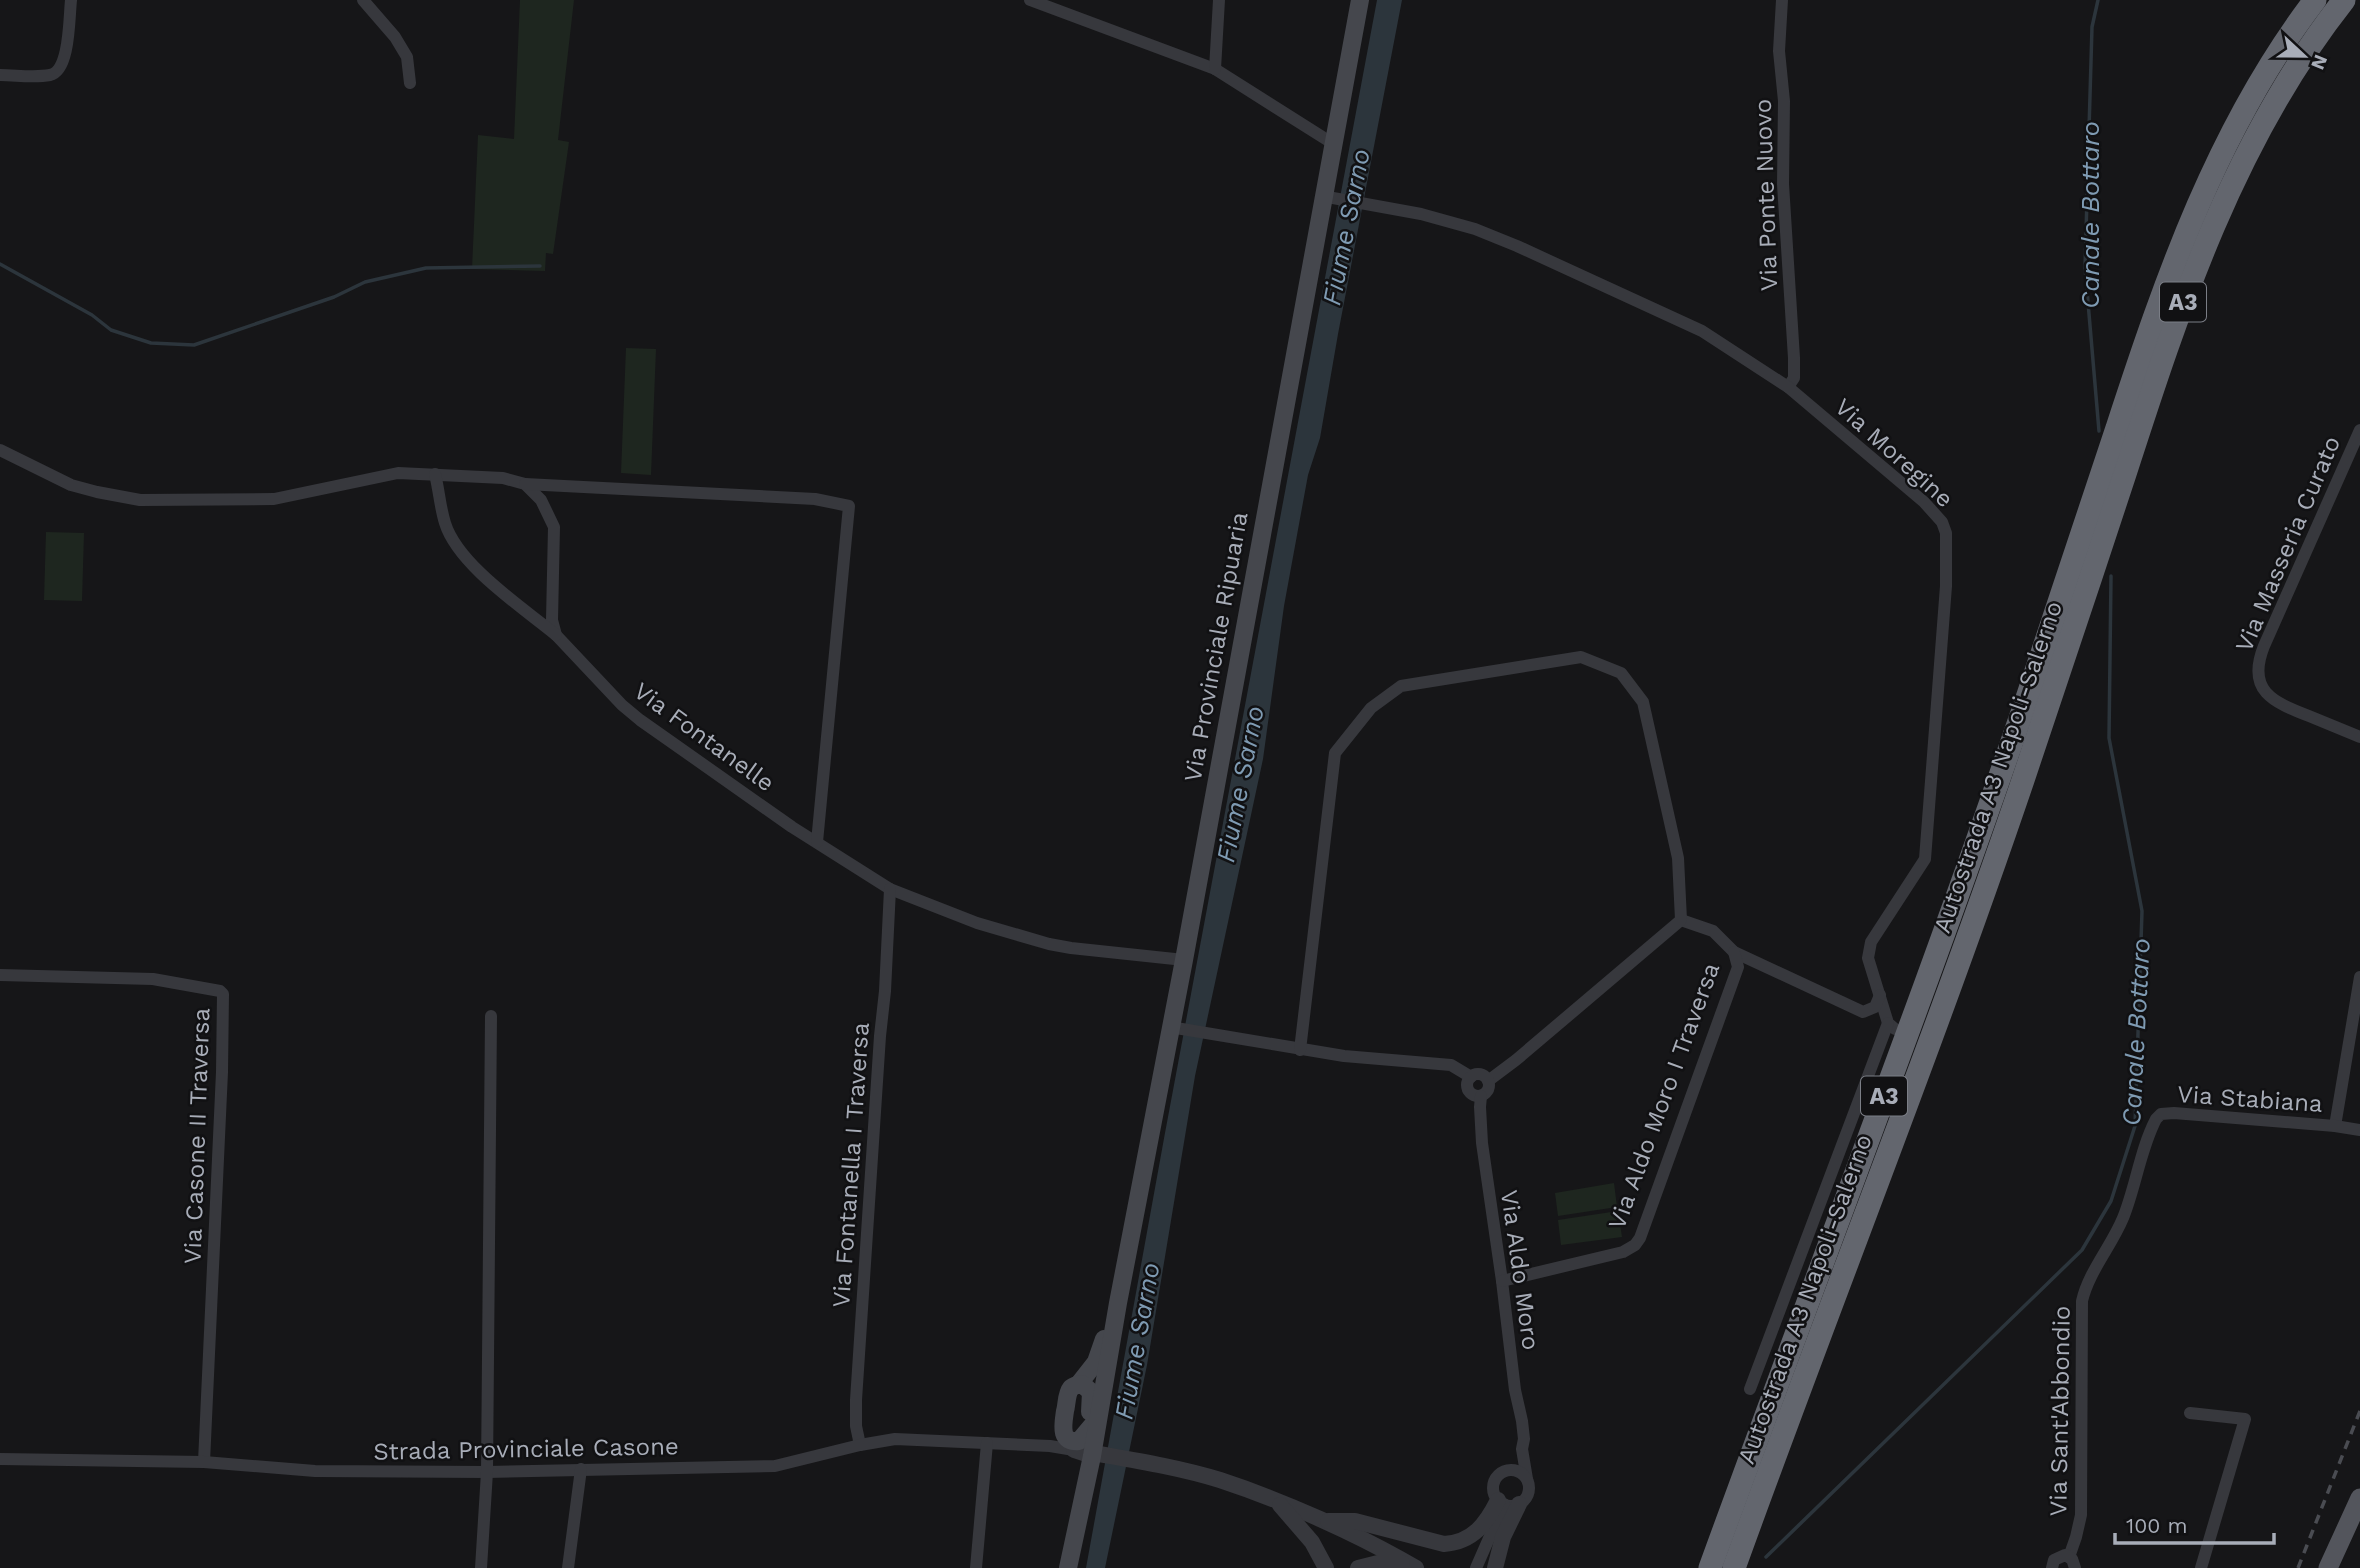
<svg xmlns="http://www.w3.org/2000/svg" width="2360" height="1568" viewBox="0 0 2360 1568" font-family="'Work Sans',sans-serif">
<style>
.green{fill:#1e261f}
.water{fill:#2c353c}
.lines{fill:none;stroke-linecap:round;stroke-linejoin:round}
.stream{stroke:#2c353c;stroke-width:3.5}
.minor{stroke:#37383d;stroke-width:12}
.tertiary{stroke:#37383d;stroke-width:16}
.secondary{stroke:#45474d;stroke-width:18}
.primary{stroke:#53555c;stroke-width:19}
.motorway{stroke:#63666e;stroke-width:23}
.rail{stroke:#4a4c52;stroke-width:3.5;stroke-dasharray:9 7;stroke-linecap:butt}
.labels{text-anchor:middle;stroke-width:5;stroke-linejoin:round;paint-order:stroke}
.shield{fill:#111113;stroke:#7b7e86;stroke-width:2}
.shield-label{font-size:23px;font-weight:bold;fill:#a8adb8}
.street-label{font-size:24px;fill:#a8adb8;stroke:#111113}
.water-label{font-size:26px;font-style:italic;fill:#7f9bb3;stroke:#111113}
</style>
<rect width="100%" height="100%" fill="#161618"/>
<!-- green -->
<g class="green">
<polygon points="520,0 574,0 558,140 569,142 553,254 546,253 545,271 472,269 478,135 514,139"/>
<polygon points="626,348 656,349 651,475 621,473"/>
<polygon points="46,532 84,533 82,601 44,600"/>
<polygon points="1614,1183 1617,1207 1558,1216 1555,1193"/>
<polygon points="1618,1211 1622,1237 1561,1245 1558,1220"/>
</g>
<!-- water -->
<polygon class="water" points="1377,0 1402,0 1338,334 1320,438 1308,475 1284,606 1263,759 1195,1076 1147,1365 1105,1568 1086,1568 1165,1133"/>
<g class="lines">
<!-- stream -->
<g class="stream">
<polyline points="2098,0 2092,27 2085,267 2099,431"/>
<polyline points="0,264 92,315 111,330 151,343 194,345 334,297 365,282 426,268 540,266"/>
<polyline points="1766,1557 2082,1250 2111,1201 2135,1126 2142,911 2109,738 2111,576"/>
</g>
<!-- minor -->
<g class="minor">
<polyline points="363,0 395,37 407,57 410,83"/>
<polyline points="1030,0 1215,69 1332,143"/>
<polyline points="1782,0 1779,51 1784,101 1783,184 1794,358 1794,378 1788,387"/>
<polyline points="1215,69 1219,0"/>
<path d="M0 75C16 75 34 78 50 75 70 71 69 18 71 0"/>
<polyline points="1322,196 1421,214 1475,229 1517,246 1702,331 1788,387 1924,502 1942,522 1946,533 1946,586 1925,859 1871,942 1868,958 1888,1023 1895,1029"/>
<path d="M2360 430 2264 646C2246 691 2273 702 2309 716 2326 723 2343 730 2360 737"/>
<polyline points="0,450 71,485 97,492 140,500 274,499 398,473 503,478 525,484 541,500 554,527 552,620 556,635 622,705 640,720 792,827 890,889 977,923 1049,944 1071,948 1184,960"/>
<path d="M435 474C439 490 440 507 445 523 458 565 522 607 556 635"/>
<polyline points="525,484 815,499 849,506 817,842"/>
<polyline points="1681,920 1713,931 1734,952 1863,1012 1875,1007 1880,995"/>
<polyline points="0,975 153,979 220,991 223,994 222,1072 204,1462"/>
<polyline points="1170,1027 1344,1056 1451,1065 1471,1077"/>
<polyline points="1300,1050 1335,753 1371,708 1401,686 1581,657 1621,673 1643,702 1678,858 1681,920 1516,1060 1488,1081"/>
<circle cx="1478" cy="1085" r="11"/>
<polyline points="1481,1096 1480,1107 1482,1143 1502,1281 1515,1390 1522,1421 1524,1439 1522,1449 1527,1479"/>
<polyline points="2335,1126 2360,977"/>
<polyline points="1502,1281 1623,1252 1635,1245 1640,1238 1738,967 1734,952"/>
<polyline points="1750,1389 1888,1023"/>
<polyline points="2190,1413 2245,1419 2201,1568"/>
<polyline points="860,1445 856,1426 856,1400 880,1036 885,991 890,889"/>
<polyline points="0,1459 204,1462 315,1471 487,1472 775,1466 860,1445 895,1439 1050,1446 1074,1450 1079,1445"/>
<circle cx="1511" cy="1488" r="18"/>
<path d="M2069 1557 2076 1537 2081 1515 2082 1301C2089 1271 2111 1247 2123 1218 2136 1186 2140 1150 2156 1119L2161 1114 2174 1113 2335 1126 2360 1130"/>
<polyline points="481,1568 487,1472 491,1016"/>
<polyline points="568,1568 581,1469"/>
<polyline points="976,1568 987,1443"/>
<polyline points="1476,1568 1504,1504"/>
<polyline points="2052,1568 2054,1560 2065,1555 2072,1559 2075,1568"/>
</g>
<!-- tertiary -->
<g class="tertiary">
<path d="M1074 1450 1092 1456 1099 1454C1139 1461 1181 1468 1220 1480 1284 1501 1358 1534 1416 1568"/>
<polyline points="1280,1505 1312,1542 1326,1568"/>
<path d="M1328 1521H1355L1444 1544C1473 1542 1486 1524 1498 1500"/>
<polyline points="1358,1568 1378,1563 1402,1563"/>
<polyline points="1495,1568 1503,1537 1519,1504"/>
</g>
<!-- secondary -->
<g class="secondary">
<polyline points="1078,1385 1096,1362 1104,1339"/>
<path d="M1090 1412 1091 1392 1082 1384C1077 1385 1075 1385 1071 1388 1066 1394 1067 1405 1065 1411 1063 1425 1059 1443 1079 1441L1095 1422"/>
<polyline points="1068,1568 1092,1456 1118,1303 1184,960 1360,0"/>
</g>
<!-- primary -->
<polyline class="primary" points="2328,1568 2360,1498"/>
<!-- motorway -->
<g class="motorway">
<path d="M1710 1568C1815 1279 1926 992 2026 701 2057 610 2087 519 2117 428 2166 278 2218 127 2315 0"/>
<path d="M1734 1568C1829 1305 1933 1045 2023 780 2058 678 2091 576 2125 474 2179 307 2234 139 2344 0"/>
</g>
<!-- rail -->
<polyline class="rail" points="2298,1568 2360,1411"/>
</g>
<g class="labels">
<!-- shield labels -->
<g class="shield">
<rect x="2160" y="282.5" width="46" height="39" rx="5"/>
<rect x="1861" y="1076.5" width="46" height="39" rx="5"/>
</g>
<g class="shield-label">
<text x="2183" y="310">A3</text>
<text x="1884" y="1104">A3</text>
</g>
<!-- street labels -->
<g class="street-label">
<text transform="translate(1766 195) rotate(-92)" y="8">Via Ponte Nuovo</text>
<text transform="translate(1894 453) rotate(42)" y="8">Via Moregine</text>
<text transform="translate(2288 544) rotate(-67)" y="8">Via Masseria Curato</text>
<text transform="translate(1216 647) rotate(-80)" y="8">Via Provinciale Ripuaria</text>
<text transform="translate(704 737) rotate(36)" y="8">Via Fontanelle</text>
<text transform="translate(1998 767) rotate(-71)" y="8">Autostrada A3 Napoli-Salerno</text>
<text transform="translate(1664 1096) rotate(-70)" y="8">Via Aldo Moro I Traversa</text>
<text transform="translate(2250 1099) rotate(4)" y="8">Via Stabiana</text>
<text transform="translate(197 1136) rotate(-88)" y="8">Via Casone II Traversa</text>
<text transform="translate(851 1165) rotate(-86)" y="8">Via Fontanella I Traversa</text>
<text transform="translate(1520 1270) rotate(82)" y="8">Via Aldo Moro</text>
<text transform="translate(1805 1299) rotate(-70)" y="8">Autostrada A3 Napoli-Salerno</text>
<text transform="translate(2060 1411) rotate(-89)" y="8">Via Sant'Abbondio</text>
<text transform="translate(526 1449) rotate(-1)" y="8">Strada Provinciale Casone</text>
</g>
<!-- water labels -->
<g class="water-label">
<text transform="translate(2090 215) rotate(-90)" y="9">Canale Bottaro</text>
<text transform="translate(1346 227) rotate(-79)" y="9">Fiume Sarno</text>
<text transform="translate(1240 784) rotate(-79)" y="9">Fiume Sarno</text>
<text transform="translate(2136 1032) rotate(-87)" y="9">Canale Bottaro</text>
<text transform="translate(1137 1341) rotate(-80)" y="9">Fiume Sarno</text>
</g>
</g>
<!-- north arrow -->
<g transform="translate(2304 56) rotate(112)" stroke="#111113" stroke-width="5" paint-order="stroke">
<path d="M0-5L12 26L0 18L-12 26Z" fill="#a8adb8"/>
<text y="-10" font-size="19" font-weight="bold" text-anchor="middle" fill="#a8adb8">N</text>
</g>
<!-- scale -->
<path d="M2115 1533v10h159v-10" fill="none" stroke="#a8adb8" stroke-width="3.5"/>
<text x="2126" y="1533" font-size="21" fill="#a8adb8" stroke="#111113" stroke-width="5" paint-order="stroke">100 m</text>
</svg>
